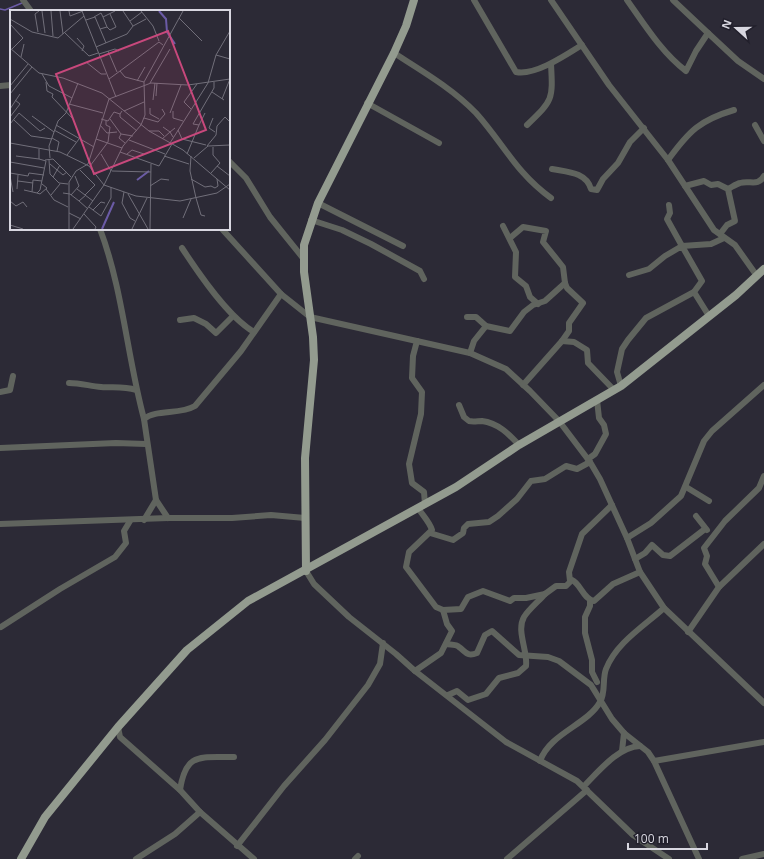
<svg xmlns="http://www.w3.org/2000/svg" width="764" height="859" viewBox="0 0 764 859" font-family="'Open Sans',sans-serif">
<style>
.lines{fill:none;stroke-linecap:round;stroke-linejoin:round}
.stream{stroke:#6b5ba6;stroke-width:1.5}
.minor{stroke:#60645e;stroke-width:6}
.major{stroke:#939b8f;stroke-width:8}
.inset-river{fill:none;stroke:#6b5ba6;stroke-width:2}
.inset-road{fill:none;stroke:#716f7a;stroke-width:1}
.view{fill:#c8487c;fill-opacity:0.15;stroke:#c8487c;stroke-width:2}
.inset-edge{fill:none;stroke:#d8d7e0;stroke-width:2}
</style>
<rect width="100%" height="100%" fill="#2c2a36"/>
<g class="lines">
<!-- stream -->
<polyline class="stream" points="0,9 5,10 22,3"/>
<!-- minor -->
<g class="minor">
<polyline points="23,0 31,11"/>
<path d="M474 0 516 72C535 76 566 55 582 45"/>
<polyline points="551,0 609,85 668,160 714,230 735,245 757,276"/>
<path d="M627 0C644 24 662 53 686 71L696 51 708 33 673 0"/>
<polyline points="708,33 738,61 764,79"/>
<path d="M394 53C422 71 453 89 476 113 503 143 516 173 551 198"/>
<polyline points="0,86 11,85"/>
<polyline points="367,103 439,143"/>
<path d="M527 125C553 100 553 100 551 64"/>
<polyline points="755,125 764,141"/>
<path d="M668 160C689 131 700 120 734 110"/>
<polyline points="229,161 246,178 270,217 303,258"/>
<path d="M552 169C567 172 586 172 591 189L597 190 603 179 618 163 630 142 644 128"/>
<polyline points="685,186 704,181 711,185 718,184 728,189 735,221 727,225 720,234"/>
<path d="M728 189C732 187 736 184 740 183 750 180 758 187 764 176"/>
<polyline points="318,203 403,246"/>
<polyline points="669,205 670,213 667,219 682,246 711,244 724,238"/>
<polyline points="311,220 342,230 371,244 420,271 424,279"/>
<polyline points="503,226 516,252 515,277 526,286 530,297 538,304"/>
<path d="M100 229C123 290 127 356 144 419"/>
<polyline points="222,229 281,294 310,317 470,353 506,369 530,391 559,421 590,462 600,479 627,538 640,572 664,608 764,703"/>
<polyline points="510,238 523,227 546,231 543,242 563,267 565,283 567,288 583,303 569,323 569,331 562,341 523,385"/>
<path d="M182 248C199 274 228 317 254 332"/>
<polyline points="629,275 649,269 665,256 682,246 702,281 694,292 709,316"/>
<polyline points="467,317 476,317 486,326 510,331 524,312 533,305 545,301 565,283"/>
<polyline points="180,320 194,318 206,324 216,333 233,316"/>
<polyline points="417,341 413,356 412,378 422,392 421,414 409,464 412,483 424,492 425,504"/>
<polyline points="562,341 574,342 587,350 588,363 614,390"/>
<polyline points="470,353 474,341 486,326"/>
<path d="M69 383C80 383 90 386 101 387 113 388 124 386 136 390"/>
<polyline points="621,386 617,372 622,349 628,340 646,318 694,292"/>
<polyline points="0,392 10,390 13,376"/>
<path d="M459 405 464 417 469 421C473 422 478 421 482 421 498 423 509 434 519 445"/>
<polyline points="0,448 116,443 146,444"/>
<polyline points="588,459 595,454 606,434 604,425 599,418 597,400"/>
<polyline points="686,487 709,501"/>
<polyline points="156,500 168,518"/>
<polyline points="696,516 707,530"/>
<path d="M144 520 156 500 144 419C156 409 180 415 195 406L241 351 281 294"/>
<polyline points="0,524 168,518 232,518 271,515 305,518"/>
<polyline points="430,533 453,540 463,533 464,528 468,524 489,522 498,516 517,499 531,481 545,479 566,466 577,469 590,462"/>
<polyline points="627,538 651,523 681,496 704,441 712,431 764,385"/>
<polyline points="635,559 645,553 652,545 663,555 670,556 705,529"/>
<polyline points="306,571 314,584 349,617 396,654 415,671 506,742 577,781 633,835 669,859"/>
<polyline points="570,581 569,572 582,534 612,505"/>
<polyline points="719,587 705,564 707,556 704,548 725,521 759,488 764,476"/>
<polyline points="590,600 590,606 585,617 585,633 592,660 592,672 597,682"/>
<path d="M443 610 461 609 468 597 483 591 510 601 514 598H526L545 594 556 586H566L572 580C581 584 583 599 594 601L613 584 640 572"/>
<polyline points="1,627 60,589 115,557 126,543 124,531 130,521"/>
<polyline points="688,632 719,587 764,544"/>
<path d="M446 644C450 645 456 644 459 647 466 652 467 657 477 653L485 635 492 631 519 655 548 657 559 661 591 685 612 719 624 733 648 752 654 761 699 859"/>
<path d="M415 671 441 653 452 631 447 624 443 610 436 607 406 567 409 552 432 530C429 521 423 516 418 508"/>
<path d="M448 695 457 691 468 700 486 694 499 678 518 673 526 666C528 651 516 631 524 617 529 609 539 601 545 594"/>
<polyline points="118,727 120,737 180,790 200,812 254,859"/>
<polyline points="622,751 624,733"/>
<path d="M540 761C550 733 587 725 600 702 606 693 602 679 606 669 616 643 644 626 664 608"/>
<polyline points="654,761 764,742"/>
<path d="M584 786C599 771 618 747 640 746"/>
<path d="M180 790C186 751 201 758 234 757"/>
<polyline points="237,846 284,786 325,740 368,685 380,664 383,643"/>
<polyline points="136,859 175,834 200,812"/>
<polyline points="355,859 358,856"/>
<polyline points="507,859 587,790"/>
<polyline points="742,859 764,854"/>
</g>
<!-- major -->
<g class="major">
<polyline points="306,571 305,458 314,360 313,337 304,272 304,245 318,203 394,53 406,26 414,0"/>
<polyline points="21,859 45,817 118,727 187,650 248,601 456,487 519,445 621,386 736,295 764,269"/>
</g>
</g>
<!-- overview -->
<g transform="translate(10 10)">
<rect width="220" height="220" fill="#2c2a36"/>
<path class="inset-river" d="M149 1 156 9 157 22 165 34M127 170 139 161M92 219 104 192"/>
<path class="inset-road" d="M32 1 35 23M41 1 43 26M50 1 53 24M59 1 60 6 73 1M72 1 106 87M131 1 143 16 149 31M84 7 91 3 93 7M169 8 192 31M0 9 22 22 48 28 74 6M76 10 85 7 96 33M120 11 132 2M0 14 13 28 2 39M123 16 136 9M97 17 100 20 106 17 100 4M90 19 97 17 93 7 105 1M28 22 25 4 29 1M55 23 79 46 88 43M67 28 74 36 72 41M86 37 117 24 123 16 113 1M0 38 29 63 53 68 92 83 139 121 173 140 220 180M98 41 107 62M89 44 105 39 109 41M206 45 220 21M11 47 14 34M76 52 91 64H96M110 61 149 32 153 35M32 64 39 76 62 88M99 69 110 61 115 67 134 72M127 71 135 57M36 72 37 81 43 84 42 87 64 110M140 73 160 39M0 76 18 54M202 82 214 90M0 84 22 57M146 86 147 73M99 89 141 73 178 75 220 69M212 89 220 69M143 90 145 73M59 94 93 103M140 98V104L149 109M0 99 10 84M181 99 174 92 187 74M114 101 134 92M163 101V108L173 111M160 103 171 75M195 103 189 115 183 114 204 78V72M110 104V107L127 121M22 106 44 122M0 107 10 94 5 90M134 108 148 112 155 104 152 99M203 108 199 118 205 122M91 109 98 111 104 102 110 104 112 101M100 109 111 124 109 128 115 133M4 110 21 126 42 129M0 114 9 103 30 121 35 118M46 115 84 137M90 115 97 123 107 122M44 120 66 132M168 120 172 129 196 135M139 121H149L154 126M111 124 123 126M163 127 160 122 165 118M42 128 49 132 47 141M86 129 112 138M152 129 160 122 153 117M119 130 155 144M0 133 50 142 79 156 94 175 126 186 170 191 207 183 220 174M160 133 198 73 206 45 220 49M197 136 206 125 207 116 215 107 220 112M110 142 149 156 162 134M91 144 101 161M117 144 122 140 134 144M177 144 189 115M57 145 69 129M6 146 29 149M154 146 179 154M181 146 180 161 186 188M40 148 39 136 48 111 56 103 68 73M184 148 198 136 220 135M35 150 43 149 61 167M39 150 40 164 49 173 58 174M0 152 34 158M40 154 53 165 57 162M80 156 98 132 100 117 96 115V111M207 156 220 166M70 160 85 175 75 185M102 161 141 162M0 163 18 166 19 163 34 165M201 163 210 153 203 145V137M0 166 3 182M43 167 50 155M181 169 195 177 201 176 205 178 208 176 207 169M8 171 23 173M140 176 151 169 159 170M7 179 8 165M36 179 44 190 58 197M67 179 83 191M14 180 27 183 30 180 36 151 29 149V139M22 182 23 170 32 171M114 182 112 193 120 208 125 211M27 183 30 184 37 178 32 174M53 183 60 184 69 191M118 184 138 219M41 185 50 174M61 185 69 176 65 166M76 185 69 191 78 199M186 188 191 205 195 206M0 191 6 196 13 192 17 197M79 197 91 206 101 188V177M83 200 91 192 95 193M59 203 71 209M74 204 86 217 85 219M173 208 181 189M0 215 13 219M59 219V172L66 161 78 154 99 89M63 219 94 175 113 136 131 115 135 105 134 72 173 1M122 219 137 188M140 219 141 154"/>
<path class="view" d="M158 21 196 120 84 164 46 64Z"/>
<rect width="220" height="220" class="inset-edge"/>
</g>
<!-- north arrow -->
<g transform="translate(736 28) rotate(291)" stroke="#22202c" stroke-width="3" paint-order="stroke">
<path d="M0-3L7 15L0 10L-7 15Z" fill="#d8d7e0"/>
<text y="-6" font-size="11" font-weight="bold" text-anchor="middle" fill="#d8d7e0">N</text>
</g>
<!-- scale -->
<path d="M628 843v6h79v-6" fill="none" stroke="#d8d7e0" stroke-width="2"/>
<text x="634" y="843" font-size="12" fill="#d8d7e0" stroke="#22202c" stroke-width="3" paint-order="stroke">100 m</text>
</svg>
